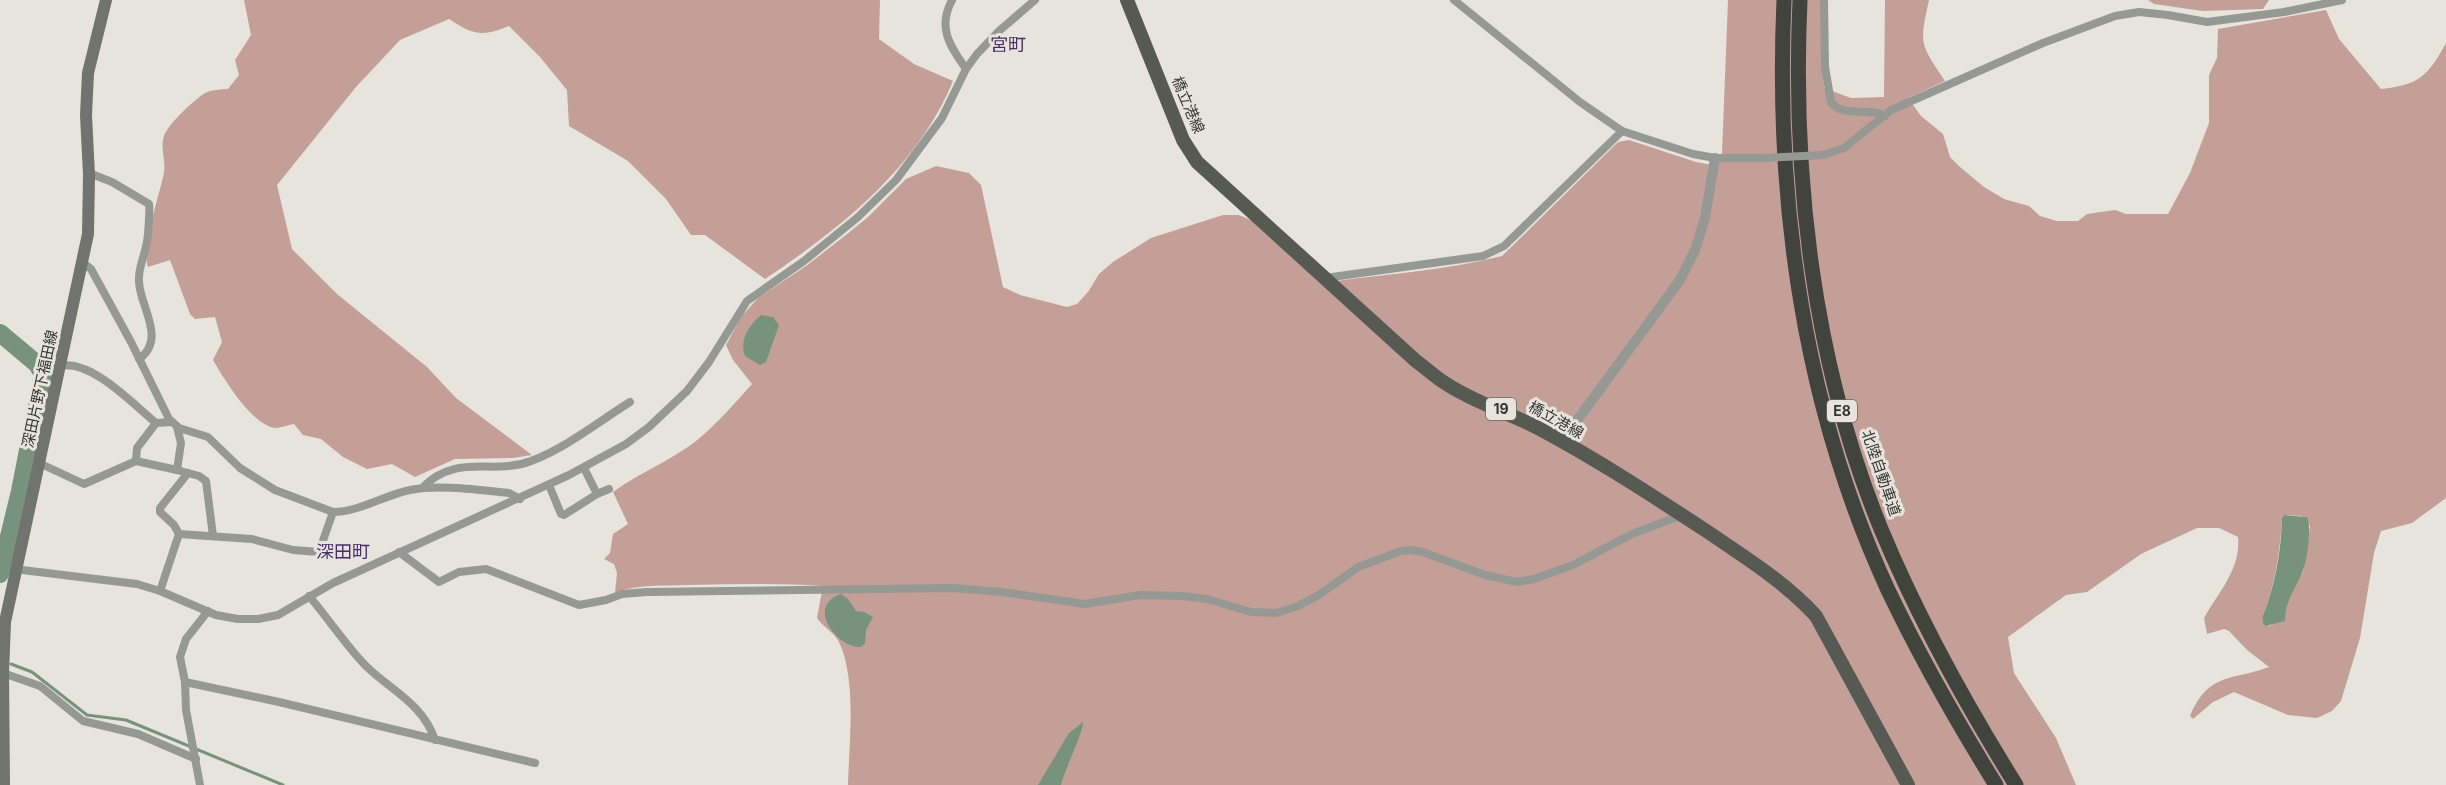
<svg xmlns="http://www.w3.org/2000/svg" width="2446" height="785" viewBox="0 0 2446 785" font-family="Inter,'Noto Sans JP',sans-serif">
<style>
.forest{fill:#c39f98;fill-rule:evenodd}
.water{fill:#77927d}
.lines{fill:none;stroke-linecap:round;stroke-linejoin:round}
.stream{stroke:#77927d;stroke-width:3}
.river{stroke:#77927d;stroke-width:18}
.minor{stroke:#969894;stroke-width:8}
.tertiary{stroke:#969894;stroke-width:10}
.secondary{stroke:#71736e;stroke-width:12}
.primary{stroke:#575953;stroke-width:14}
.motorway{stroke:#41433d;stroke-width:15}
.minor-bridge{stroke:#969894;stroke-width:8}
.labels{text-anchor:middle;stroke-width:6;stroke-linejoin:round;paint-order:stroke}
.shield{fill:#e7e4dd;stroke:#6a6965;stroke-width:1.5}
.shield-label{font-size:14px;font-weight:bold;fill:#353431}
.street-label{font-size:15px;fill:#353431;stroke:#e7e4dd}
.quarter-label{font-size:18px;fill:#472d67;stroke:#e7e4dd}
</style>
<rect width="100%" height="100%" fill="#e7e4dd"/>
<!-- forest -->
<g class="forest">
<path d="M244 0H880L879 39 914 64 953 81C917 168 841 228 765 279L705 235H691L666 199 628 161 569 126 567 90 540 57 509 26C482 37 473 35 449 19L400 40 356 87 277 185 292 249 337 294 427 367 456 398 532 455 513 458 455 459 415 477 392 464 367 469 343 457 321 439 303 435 294 424C288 425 280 428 275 428 252 425 224 379 213 360L222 342 215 317 195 319 190 314 170 260 148 267C141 246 160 195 164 172 166 161 160 147 164 136 167 125 195 99 205 93 212 90 220 89 228 89L239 75 235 60 251 35Z"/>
<path d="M1728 0H1821L1824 88 1851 98 1884 97 1885 0H1929C1919 45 1920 43 1945 81L1908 98 1921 116 1943 134 1950 157 1960 167 1984 187 2004 199 2029 206 2040 216 2057 221H2078L2087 214 2115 210 2126 214H2168L2190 173 2209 123V75L2217 58 2218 29 2326 10 2339 39 2381 89C2419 85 2428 76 2446 43V498L2412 523 2381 531 2374 553 2360 638 2341 701 2332 711 2317 718 2288 715 2234 692 2213 702 2193 719 2190 716C2209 672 2231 681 2269 667L2247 650 2229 631 2224 629 2207 634 2204 618C2219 591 2241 569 2238 537L2219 528H2197L2141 554 2087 592 2066 595 2008 637 2014 673 2056 738 2076 785H848C849 743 857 680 839 642 834 632 823 627 817 618L823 586C778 583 733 584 688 585 663 586 638 584 615 593L617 573 614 564 604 559 610 553 613 534 628 524 613 492C639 473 670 461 696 441 717 424 734 404 752 384L733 360 726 345 741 317 758 298 806 266 846 235 868 217 906 179 936 166 969 173 981 185 1003 287 1020 295 1067 307 1077 304 1088 292 1099 274 1113 262 1151 238 1223 215H1239L1253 221 1323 283C1383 274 1444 271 1502 256L1618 142 1629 140 1696 162 1712 165 1722 154ZM2284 515 2302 516 2310 526 2303 572 2288 598 2284 620 2269 626 2262 621V618C2275 585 2280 553 2282 518Z"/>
<polygon points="2148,0 2269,0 2263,9 2203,11 2154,4"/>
</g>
<!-- water -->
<g class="water">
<path d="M761 315 773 317 779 325 766 362 760 365 745 356C739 339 749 326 761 315Z"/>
<path d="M2284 515 2307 517C2312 528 2307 561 2302 573 2295 590 2285 601 2285 621L2266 626 2263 623 2262 618C2275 586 2281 553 2282 518Z"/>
<path d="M841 594 848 599 856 611 864 612 873 617 866 630 865 643 861 647C837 648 805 606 841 594Z"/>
<path d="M1083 722C1083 734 1065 768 1061 785H1038L1069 733Z"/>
</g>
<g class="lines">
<!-- stream -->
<polyline class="stream" points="11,664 32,672 87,715 126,720 283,785"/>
<!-- river -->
<polyline class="river" points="0,333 37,364 43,374 20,491 0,574"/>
<!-- minor -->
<g class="minor">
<path d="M952 0C937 28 950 46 966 69"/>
<polyline points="1454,0 1580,102 1622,131 1693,154 1715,158 1766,158"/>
<path d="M1824 0 1825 67 1831 102C1844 119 1868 106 1885 116"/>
<polyline points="1823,155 1844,148 1891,110 2043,43 2115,16 2139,12 2168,15 2207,22 2284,12 2342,0"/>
<path d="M89 173 112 182 149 204C150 209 148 241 146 246 144 258 138 268 139 282 140 307 167 339 139 359"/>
<path d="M82 262 91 269 131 342 169 419 179 428 208 437 240 468 275 490 333 512C359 512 385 495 410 490 437 484 480 490 509 493L520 499"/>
<polyline points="1325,278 1483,256 1504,246 1622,131"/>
<path d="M60 366C91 359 133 404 156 423"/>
<polyline points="177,427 181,443 177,470 199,476 206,481 213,536"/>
<polyline points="136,461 137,448 156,423 172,422"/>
<polyline points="39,463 84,484 136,461 177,470"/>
<polyline points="549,485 561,514 564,515 597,494 584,468"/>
<path d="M422 488C457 452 492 476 531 461 566 448 598 422 630 402"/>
<polyline points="597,494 609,489"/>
<polyline points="179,534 252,539 293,550 319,552 333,512"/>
<polyline points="179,534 174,525 160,512 160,508 188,473"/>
<polyline points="399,552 439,582 459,572 486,569 579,605 606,600 622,594 647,592 953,588 1002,592 1085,604 1140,595 1181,596 1207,599 1251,612 1276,613 1298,606 1319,595 1358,567 1401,551 1411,550 1423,552 1485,575 1517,582 1534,579 1573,565 1632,534 1682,515"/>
<polyline points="14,569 137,584 160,591 216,615 238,619 258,619 278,615 333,583 569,475 626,444 649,427 687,391 709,362 747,301 804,261 858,217 896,180 942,118 966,69 977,54 999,31 1035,0"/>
<polyline points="160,591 179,534"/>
<path d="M309 596C328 618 347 647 367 667 392 691 423 704 435 740"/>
<polyline points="3,673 40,686 83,721 138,734 196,759"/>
<polyline points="185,682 279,702 535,763"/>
<polyline points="200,785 186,710 185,682 180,657 186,639 208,611"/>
</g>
<!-- tertiary -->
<polyline class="tertiary" points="1562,441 1680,280 1695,250 1705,218 1715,158"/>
<!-- secondary -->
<polyline class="secondary" points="4,785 3,673 5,622 88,234 89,175 86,115 88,73 106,0"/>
<!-- primary -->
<path class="primary" d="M1127 0 1183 140 1197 162 1416 361C1426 368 1435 377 1445 383 1473 402 1510 413 1540 429 1598 460 1653 496 1708 532 1746 558 1785 582 1816 616L1908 785"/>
<!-- motorway -->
<g class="motorway">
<path d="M1784 0C1775 201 1803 406 1888 590 1920 657 1957 722 1996 785"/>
<path d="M1800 0C1792 177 1813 363 1881 529 1918 618 1965 703 2016 785"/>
</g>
<!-- minor-bridge -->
<polyline class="minor-bridge" points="1766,158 1823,155"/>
</g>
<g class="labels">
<!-- shield labels -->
<g class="shield">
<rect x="1486" y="398" width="30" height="22" rx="4.5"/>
<rect x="1827" y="400" width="30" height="22" rx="4.5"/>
</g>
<g class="shield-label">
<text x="1501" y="414">19</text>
<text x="1842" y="416">E8</text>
</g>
<!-- street labels -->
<g class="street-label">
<text transform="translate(1188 105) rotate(67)" y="5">橋立港線</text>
<text transform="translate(40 389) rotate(-78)" y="5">深田片野下福田線</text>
<text transform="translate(1556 420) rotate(29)" y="5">橋立港線</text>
<text transform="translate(1881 473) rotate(71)" y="5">北陸自動車道</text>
</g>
<!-- quarter labels -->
<g class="quarter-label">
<text x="1008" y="51">宮町</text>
<text x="343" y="558">深田町</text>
</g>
</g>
</svg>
